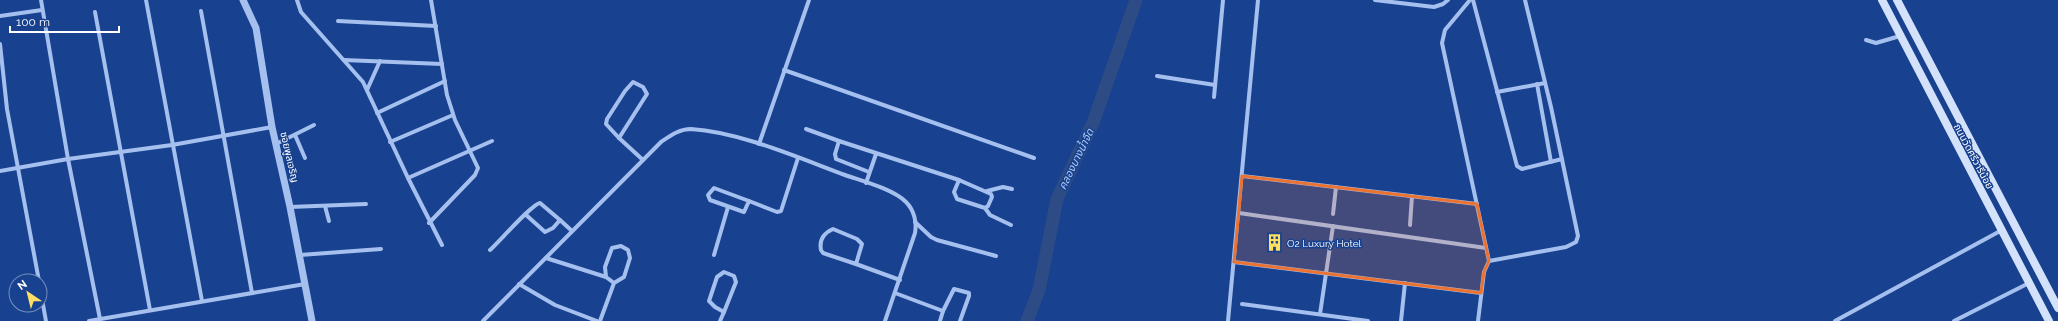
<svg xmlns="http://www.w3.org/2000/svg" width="2058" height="321" viewBox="0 0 2058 321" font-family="Raleway,'Noto Sans Thai',sans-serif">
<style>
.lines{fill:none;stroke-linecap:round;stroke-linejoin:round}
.river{stroke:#2d4c85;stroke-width:13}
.minor{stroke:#a5c0ef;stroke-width:4}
.tertiary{stroke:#a5c0ef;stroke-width:7}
.secondary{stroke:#d3e1fa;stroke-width:8}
.marked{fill:#eb7230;fill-opacity:0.2;stroke:#eb7230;stroke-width:3;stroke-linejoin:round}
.labels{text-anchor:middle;stroke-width:3;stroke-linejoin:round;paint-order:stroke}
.street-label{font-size:10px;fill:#fff;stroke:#18428f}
.poi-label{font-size:10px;fill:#fff;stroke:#18428f;text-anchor:start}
.water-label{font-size:11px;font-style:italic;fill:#b1cbf6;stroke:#18428f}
</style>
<rect width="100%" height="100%" fill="#18428f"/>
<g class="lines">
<!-- river -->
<polyline class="river" points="1027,321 1039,290 1057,199 1093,123 1136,0"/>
<!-- minor -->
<g class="minor">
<polyline points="41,0 68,159 100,319"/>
<polyline points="146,0 202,301"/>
<polyline points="297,0 301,12 363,82 408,178 442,245"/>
<polyline points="1375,0 1434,7 1443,4 1448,0"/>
<polyline points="1470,0 1445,30 1442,43 1489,261 1484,272 1478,321"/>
<polyline points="1473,0 1517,166 1522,169 1562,159"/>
<polyline points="201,11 252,293"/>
<polyline points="95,12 150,310"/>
<polyline points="0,16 42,10"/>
<polyline points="338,21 436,26"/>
<polyline points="1866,40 1876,43 1900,36"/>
<polyline points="0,44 7,109 39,281"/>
<polyline points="344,60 442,64"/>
<polyline points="784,70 1034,158"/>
<polyline points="1157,76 1215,85"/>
<polygon points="633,82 643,87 647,94 619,138 606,124 607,119 625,91"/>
<polyline points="1537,84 1551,162"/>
<polyline points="367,90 380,61"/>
<polyline points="1497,92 1545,83"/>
<polyline points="1214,97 1223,0"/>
<polyline points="377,113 445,81"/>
<polyline points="806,129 839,141"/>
<polyline points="295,135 305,158"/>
<polyline points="619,138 643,160"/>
<polyline points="390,142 453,115"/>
<polyline points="276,144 314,125"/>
<polyline points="759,144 809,0"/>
<polyline points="0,171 68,159 172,145 272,127"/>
<polyline points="869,172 836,159 835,154 839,141 959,180"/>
<polyline points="1242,176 1477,204"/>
<polyline points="408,178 492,141"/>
<polyline points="866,183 876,154"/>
<polygon points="714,188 749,201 744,212 710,200 708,195"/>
<polyline points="987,191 1003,187 1012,189"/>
<polyline points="749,201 777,212 781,211 798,158"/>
<polyline points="325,206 329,221"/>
<polyline points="290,207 366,204"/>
<polyline points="985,208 988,206 992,197 991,194 959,180 954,192 957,199 985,208 990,215 1011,225"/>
<polyline points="1239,213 1486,248"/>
<polyline points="1333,214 1336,187"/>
<polyline points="560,220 572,231"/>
<polyline points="915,222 931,237 937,240 996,256"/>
<polyline points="429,223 475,175 478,168 455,120 447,95 431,0"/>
<polyline points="1410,225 1412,196"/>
<path d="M833 229 857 239 862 244 856 264 823 253 821 250C819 240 824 233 833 229Z"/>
<path d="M490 250C499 242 532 204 540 203L560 220 553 228 545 232 525 214"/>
<polyline points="300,255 381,249"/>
<polyline points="714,255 728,207"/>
<polyline points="546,258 606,277"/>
<polyline points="1489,261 1566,247 1576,242 1578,236 1551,107 1525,0"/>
<polyline points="1234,262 1481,293"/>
<polyline points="856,264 900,280"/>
<polygon points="724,272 734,276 736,282 724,312 715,307 709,301 717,277"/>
<polyline points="519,284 555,305 597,321"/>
<polyline points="40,288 46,321"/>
<polyline points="895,293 943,311 940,321"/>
<polyline points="1242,304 1368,321"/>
<polyline points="943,311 954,289 969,293 969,296 960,321"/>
<polyline points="1320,314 1333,226"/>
<polyline points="89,321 305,284"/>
<path d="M483 321 661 142C670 136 679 129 691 129 740 132 799 158 845 175 862 181 893 189 906 202 914 210 917 222 915 233L885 321"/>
<polyline points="600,321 614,283 624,277 630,258 628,250 621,246 612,248 605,267 606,277 614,283"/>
<polyline points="720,321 724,312"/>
<polyline points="1228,321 1258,0"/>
<polyline points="1401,321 1405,283"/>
<polyline points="1835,321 2002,230"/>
<polyline points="1954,321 2029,283"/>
</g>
<!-- tertiary -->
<polyline class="tertiary" points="243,0 256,28 272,127 290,207 312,321"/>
<!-- secondary -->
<g class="secondary">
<polyline points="1882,0 2049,321"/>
<polyline points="1897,0 2058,308"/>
</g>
</g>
<!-- marked area -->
<path class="marked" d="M1242 176 1477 204 1489 261 1484 272 1481 293 1234 262Z"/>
<!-- icons -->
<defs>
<symbol id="building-bare" viewBox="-9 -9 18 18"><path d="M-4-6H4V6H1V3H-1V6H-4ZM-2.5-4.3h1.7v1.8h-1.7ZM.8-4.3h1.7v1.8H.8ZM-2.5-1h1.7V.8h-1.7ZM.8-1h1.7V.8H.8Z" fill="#ffdf63" stroke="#18428f" stroke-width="2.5" paint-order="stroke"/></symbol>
</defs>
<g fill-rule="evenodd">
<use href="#building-bare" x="1262" y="230" width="25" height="25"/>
</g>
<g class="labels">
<!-- street labels -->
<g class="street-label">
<text transform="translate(1974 156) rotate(62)" y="4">ถนนวัดศรีวารีน้อย</text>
<text transform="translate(290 157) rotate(77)" y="4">ซอยพูลเจริญ</text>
</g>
<!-- poi labels -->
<g class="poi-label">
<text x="1287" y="247">O2 Luxury Hotel</text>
</g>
<!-- water labels -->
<g class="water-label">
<text transform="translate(1076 159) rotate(-64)" y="4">คลองบางน้ำจืด</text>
</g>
</g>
<!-- north arrow -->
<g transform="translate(28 293) rotate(325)"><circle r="19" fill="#18428f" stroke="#748ebc"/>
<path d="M0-3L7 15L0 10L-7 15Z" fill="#ffdf63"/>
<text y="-6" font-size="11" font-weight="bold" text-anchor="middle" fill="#ffffff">N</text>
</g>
<!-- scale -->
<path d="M10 26v6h109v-6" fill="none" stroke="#ffffff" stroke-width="2"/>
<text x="16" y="26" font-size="12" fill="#ffffff" stroke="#18428f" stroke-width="3" paint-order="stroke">100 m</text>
</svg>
